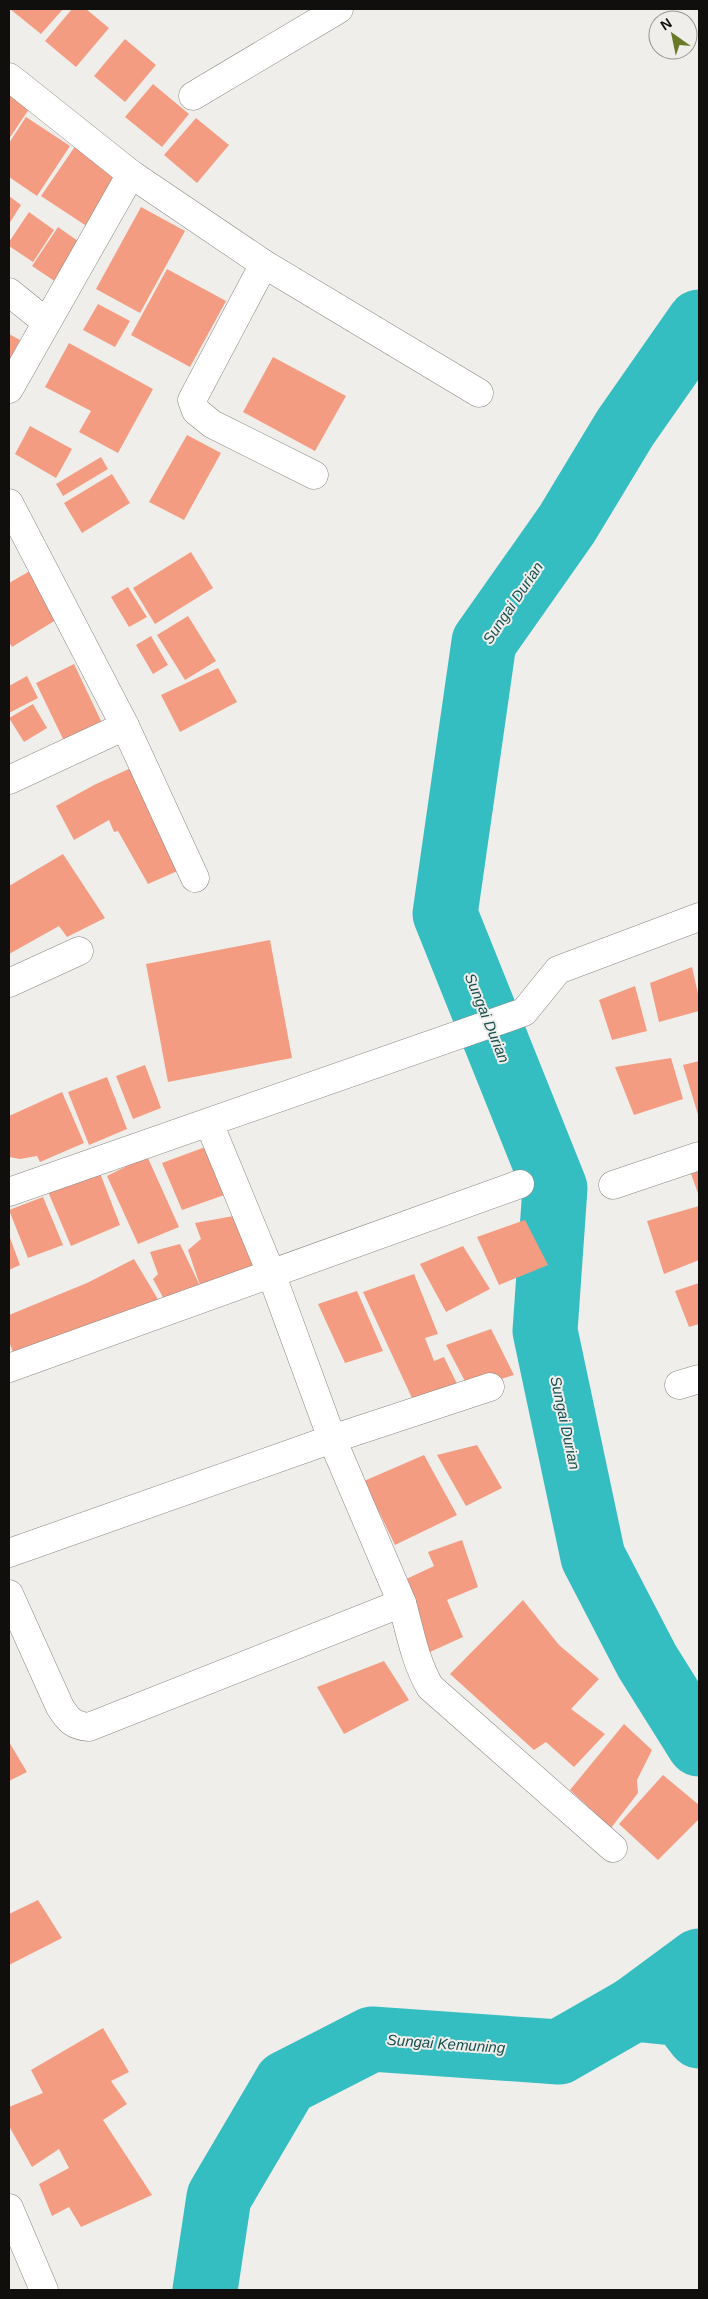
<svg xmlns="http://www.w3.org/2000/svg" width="708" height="2299" viewBox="0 0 708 2299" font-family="Arial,sans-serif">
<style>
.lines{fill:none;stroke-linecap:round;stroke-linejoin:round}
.river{stroke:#35bec1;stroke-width:65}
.building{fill:#f49c82}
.minor-casing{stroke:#8a8884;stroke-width:29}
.minor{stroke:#fff;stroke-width:28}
.labels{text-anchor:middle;stroke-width:4;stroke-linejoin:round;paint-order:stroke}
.water-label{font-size:15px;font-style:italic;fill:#164f50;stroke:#f0eeea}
</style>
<rect width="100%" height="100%" fill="#f0eeea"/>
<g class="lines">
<!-- river -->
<g class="river">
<polyline points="699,322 625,428 567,524 484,642 445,914 555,1188 545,1331 593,1557 647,1661 699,1744"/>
<polyline points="634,2009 699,1961"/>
<polyline points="205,2290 219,2197 286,2083 372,2039 559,2052 634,2009 682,2014 699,2036"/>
</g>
</g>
<!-- building -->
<g class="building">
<polygon points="10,9 63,9 41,34"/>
<polygon points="72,9 86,9 109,28 76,67 45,41"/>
<polygon points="125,39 156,65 125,102 94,76"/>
<polygon points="153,84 189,114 162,147 125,117"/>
<polygon points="9,91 31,106 9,139"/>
<polygon points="26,117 70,146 37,196 9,177 9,143"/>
<polygon points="196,118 229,145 197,183 164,155"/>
<polygon points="76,145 126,178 91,229 41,196"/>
<polygon points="9,196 21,205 9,224"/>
<polygon points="141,207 185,231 140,313 96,289"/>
<polygon points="29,212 54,230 33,262 9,246 9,242"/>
<polygon points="58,227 85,246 59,284 32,266"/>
<polygon points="167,269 226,301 190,367 131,335"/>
<polygon points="98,304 130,321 115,347 83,330"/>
<polygon points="9,334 20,340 9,361"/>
<polygon points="69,343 153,389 118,453 79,432 91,411 45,387"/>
<polygon points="273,357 346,396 315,451 243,412"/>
<polygon points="30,426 72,449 56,478 15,454"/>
<polygon points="187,435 221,453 184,520 149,502"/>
<polygon points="101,457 108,469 63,496 56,484"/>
<polygon points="112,474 130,503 82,533 64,503"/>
<polygon points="191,552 213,588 155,624 133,588"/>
<polygon points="35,568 64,615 12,647 9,642 9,583"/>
<polygon points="128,587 147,617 129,627 111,597"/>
<polygon points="188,616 216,661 185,680 157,635"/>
<polygon points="151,636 168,665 153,674 136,645"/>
<polygon points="74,664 102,723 64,741 36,683"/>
<polygon points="218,668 237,702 180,732 161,695"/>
<polygon points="27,676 38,698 9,713 9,686"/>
<polygon points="33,704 47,728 24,742 9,718"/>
<polygon points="133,767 151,817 160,819 182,869 148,884 118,831 114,832 109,820 74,840 56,806 94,785"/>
<polygon points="63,854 105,918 67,937 59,926 9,954 9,886"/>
<polygon points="270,940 292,1058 168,1082 146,964"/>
<polygon points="692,967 699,998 699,1011 659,1022 650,983"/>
<polygon points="635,986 647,1031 612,1040 599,1000"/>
<polygon points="671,1058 683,1099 634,1115 615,1067"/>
<polygon points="699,1061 699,1118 683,1065"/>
<polygon points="145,1065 161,1108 133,1119 116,1076"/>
<polygon points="107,1077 127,1129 89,1145 68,1092"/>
<polygon points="62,1092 84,1143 40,1162 37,1156 20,1159 9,1157 9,1116"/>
<polygon points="208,1146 227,1194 182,1210 162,1163"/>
<polygon points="147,1156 179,1227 138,1244 107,1176"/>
<polygon points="699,1167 699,1196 690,1171"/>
<polygon points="98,1168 120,1225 71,1246 46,1187"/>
<polygon points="43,1197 63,1245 28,1258 9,1210"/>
<polygon points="699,1206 699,1260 664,1274 647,1221"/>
<polygon points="239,1215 259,1269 165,1301 153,1279 158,1274 150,1252 180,1244 201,1288 188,1250 201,1239 195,1223"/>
<polygon points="525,1220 548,1265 499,1285 477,1237"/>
<polygon points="9,1235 20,1265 9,1270"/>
<polygon points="463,1246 490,1289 446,1312 420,1264"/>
<polygon points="134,1259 159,1301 15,1357 9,1342 9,1315 87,1283"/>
<polygon points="414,1274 438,1334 425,1338 434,1361 444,1357 463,1396 418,1411 363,1292"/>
<polygon points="699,1283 699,1324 689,1327 675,1291"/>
<polygon points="357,1291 383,1351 345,1363 318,1304"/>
<polygon points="491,1329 514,1375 469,1389 446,1345"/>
<polygon points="477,1445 502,1488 466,1506 437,1455"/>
<polygon points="424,1455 457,1515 395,1545 364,1481"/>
<polygon points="462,1540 478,1587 447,1600 463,1637 430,1652 402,1581 434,1566 428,1552"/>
<polygon points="523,1600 559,1645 599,1679 571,1709 605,1734 574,1767 546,1742 534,1750 450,1674"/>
<polygon points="384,1661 409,1700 344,1734 317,1687"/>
<polygon points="624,1724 652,1750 637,1780 638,1793 611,1828 570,1790"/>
<polygon points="9,1742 27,1772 9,1781"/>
<polygon points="663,1775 699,1805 699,1819 658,1860 619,1824"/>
<polygon points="38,1900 62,1938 9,1965 9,1914"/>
<polygon points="103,2028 129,2072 111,2081 127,2104 103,2120 152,2195 81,2227 69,2207 52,2216 39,2184 69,2168 59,2149 32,2167 9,2126 9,2107 43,2093 31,2070"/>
</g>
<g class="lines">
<defs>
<g id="minor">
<polyline points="9,77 131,174 9,389"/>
<polyline points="193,96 339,9"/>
<polyline points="131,174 264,264 192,400 196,411 212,424 314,475"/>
<polyline points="264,264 479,393"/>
<polyline points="9,292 46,322"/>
<polyline points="9,503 125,726 195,878"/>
<polyline points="9,780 125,726"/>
<polyline points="9,983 79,951"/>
<polyline points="209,1123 271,1273 332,1439 402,1603"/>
<polyline points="613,1185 699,1156"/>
<polyline points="9,1192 524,1012 558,970 699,917"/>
<polyline points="9,1368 520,1184"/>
<polyline points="679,1385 699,1379"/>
<polyline points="9,1553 332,1439 490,1387"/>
<path d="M9 1594 60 1707C68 1720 74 1726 89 1727L402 1603C410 1632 415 1661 430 1687L613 1848"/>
<polyline points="9,2208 44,2290"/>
</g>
</defs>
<!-- minor casing -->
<use href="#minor" class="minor-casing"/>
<!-- minor -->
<use href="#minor" class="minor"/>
</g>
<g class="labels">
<!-- water labels -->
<g class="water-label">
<text transform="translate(513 603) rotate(-56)" y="5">Sungai Durian</text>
<text transform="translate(487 1018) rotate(68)" y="5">Sungai Durian</text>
<text transform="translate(565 1423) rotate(78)" y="5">Sungai Durian</text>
<text transform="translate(446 2044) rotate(4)" y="5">Sungai Kemuning</text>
</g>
</g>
<!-- border -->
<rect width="708" height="2299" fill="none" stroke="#100f0e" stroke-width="20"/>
<!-- north arrow -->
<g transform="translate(673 35) rotate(327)"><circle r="24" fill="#f0eeea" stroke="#969592"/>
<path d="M0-4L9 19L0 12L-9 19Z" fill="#687a28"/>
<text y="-8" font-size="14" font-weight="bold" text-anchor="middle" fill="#100f0e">N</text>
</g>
</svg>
